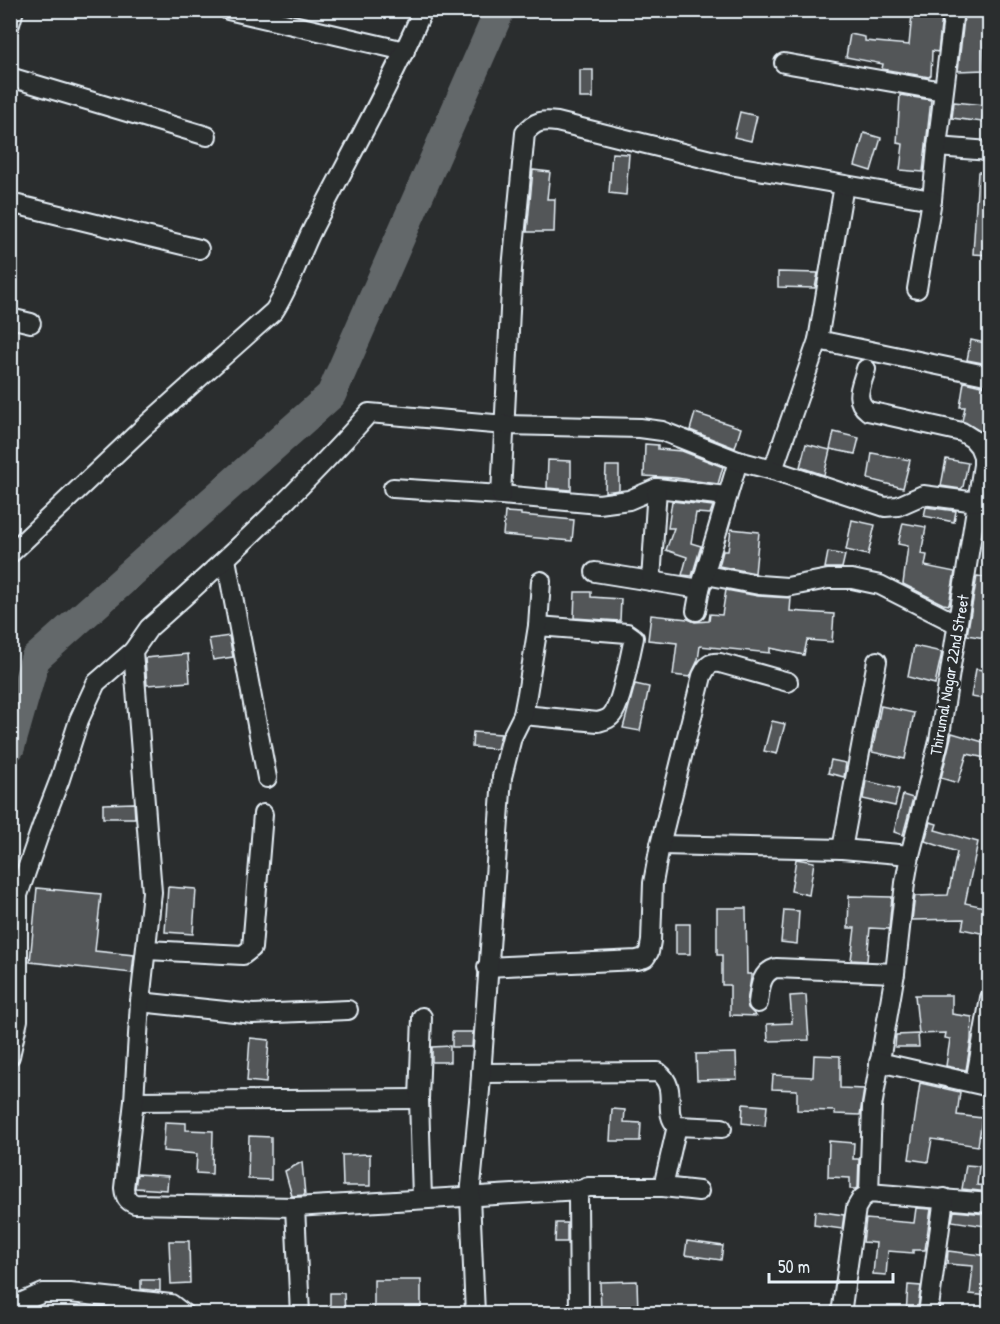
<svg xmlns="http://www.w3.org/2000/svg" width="1000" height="1324" viewBox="0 0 1000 1324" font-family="'Patrick Hand',sans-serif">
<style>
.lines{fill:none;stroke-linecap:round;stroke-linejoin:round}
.river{stroke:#63686b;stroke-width:30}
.building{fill:#535759;stroke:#e8f1f8;stroke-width:1.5}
.minor-casing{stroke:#e8f1f8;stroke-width:22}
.minor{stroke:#2a2d2e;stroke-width:18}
.labels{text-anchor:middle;stroke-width:5;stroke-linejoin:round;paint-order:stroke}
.street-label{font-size:16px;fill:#e8f1f8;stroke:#2a2d2e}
</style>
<rect width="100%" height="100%" fill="#2a2d2e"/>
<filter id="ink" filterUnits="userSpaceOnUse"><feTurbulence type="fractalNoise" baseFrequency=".0167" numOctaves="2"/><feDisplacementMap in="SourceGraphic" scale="12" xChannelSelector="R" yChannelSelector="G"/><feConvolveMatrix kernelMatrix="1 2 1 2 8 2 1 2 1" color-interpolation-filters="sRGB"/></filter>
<g filter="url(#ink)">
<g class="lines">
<!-- river -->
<polyline class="river" points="10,747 35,659 331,395 500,10"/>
</g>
<!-- building -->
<g class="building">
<polygon points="917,10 933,10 933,16 942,17 938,52 932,51 931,75 929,77 882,69 883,64 846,57 850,34 865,37 865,41 909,45 912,14 918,15"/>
<polygon points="965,10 990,10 990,43 984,43 985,70 958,71"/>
<rect x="580" y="70" width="13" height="28"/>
<polygon points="900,95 931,100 923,172 900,170 903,144 897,143"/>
<polygon points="954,102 984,105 982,122 952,118"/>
<polygon points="740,112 757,116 751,141 734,137"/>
<polygon points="864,133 881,138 871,171 855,166"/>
<polygon points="612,153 629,154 626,195 609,193"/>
<polygon points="533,170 550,172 547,199 555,199 554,232 527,232"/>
<polygon points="978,172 990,172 990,255 973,254"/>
<polygon points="778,272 818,273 815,288 778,287"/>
<polygon points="971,340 990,344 988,364 967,360"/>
<polygon points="964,382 990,388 990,434 983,433 962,421 965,407 960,407"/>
<polygon points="695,413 741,428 735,448 690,430"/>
<polygon points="834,432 859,438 855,454 830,449"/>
<polygon points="645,444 658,445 658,449 682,451 723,467 718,484 676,478 644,476"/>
<polygon points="806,444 830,450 824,475 800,467"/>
<polygon points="872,453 910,460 903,488 868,479"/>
<polygon points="946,459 968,463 963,487 961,489 941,486"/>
<polygon points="548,460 571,461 571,490 547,488"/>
<polygon points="606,466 619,466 619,490 605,492"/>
<polygon points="672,501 713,506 710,514 696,513 691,543 701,546 692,576 682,575 687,557 666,550 674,528 668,528"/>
<polygon points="926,507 956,511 954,522 924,516"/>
<polygon points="505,512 521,513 521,515 574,520 572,541 503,535"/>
<polygon points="852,520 875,525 868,555 846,550"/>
<polygon points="903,523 926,527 921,554 927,555 925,566 955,572 949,605 943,604 903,584 908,546 898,544"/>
<polygon points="731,529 759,532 755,573 719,566 723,551 728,551"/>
<polygon points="828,552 845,555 842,568 825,568"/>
<polygon points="977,576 990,578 990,639 967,635"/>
<polygon points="726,590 758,596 791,598 790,611 834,614 832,642 807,640 804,655 770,648 770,653 700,646 698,660 690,677 673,675 677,643 648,640 651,615 688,619 695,622 709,621 710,614 722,615"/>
<polygon points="575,592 591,592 591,597 621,599 620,621 574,618"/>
<polygon points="229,636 233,657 213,660 209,639"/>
<polygon points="914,646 942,652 935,684 908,677"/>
<polygon points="188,654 190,682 147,685 145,658"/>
<polygon points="976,669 990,671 990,700 971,697"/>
<polygon points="635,684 649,687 640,731 623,728"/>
<polygon points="881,706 914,713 905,759 872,752"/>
<polygon points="772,721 785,724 777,754 764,751"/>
<polygon points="473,732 501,734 497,749 472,747"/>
<polygon points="952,733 990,744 990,759 967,754 958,783 941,778"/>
<polygon points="831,760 846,763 844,777 828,773"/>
<polygon points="866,781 899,789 895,806 863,799"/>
<polygon points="903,795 913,798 903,835 894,832"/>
<polygon points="134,803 135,818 103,818 103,804"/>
<polygon points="930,822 937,824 935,830 978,842 965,903 990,908 990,935 962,929 964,919 912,920 915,896 948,895 957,852 925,841"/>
<polygon points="796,859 814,862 809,895 791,891"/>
<polygon points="168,887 196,889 193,934 165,932"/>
<polygon points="37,888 101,894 95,951 134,955 132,973 30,962"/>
<polygon points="849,896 892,897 889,929 870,928 867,961 851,960 855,928 848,928"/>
<polygon points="717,908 746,908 747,974 751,974 751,978 747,1002 748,1008 756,1016 730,1015 730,985 722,985 722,955 717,955"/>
<polygon points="784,910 799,911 797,944 781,942"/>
<rect x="676" y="924" width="14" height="30"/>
<polygon points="806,995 809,1040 768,1041 767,1024 792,1023 790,996"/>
<polygon points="915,995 952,995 952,1014 972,1017 971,1040 966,1070 946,1066 950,1039 945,1038 946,1033 919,1034"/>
<polygon points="452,1032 473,1032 472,1047 452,1047"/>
<polygon points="918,1034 919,1047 895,1047 896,1035"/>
<polygon points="250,1038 269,1040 266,1083 247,1081"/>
<polygon points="450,1046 450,1062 432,1062 432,1047"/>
<polygon points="736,1053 737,1079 697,1080 696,1054"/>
<polygon points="814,1055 840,1056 840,1088 864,1089 860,1115 835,1114 835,1111 797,1110 797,1090 772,1089 773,1075 813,1077"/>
<polygon points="920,1083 960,1092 957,1115 982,1118 978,1146 932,1139 928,1162 909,1159"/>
<polygon points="743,1104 767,1106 765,1126 742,1123"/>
<polygon points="612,1109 625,1110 624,1122 641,1123 640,1141 610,1141"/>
<polygon points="165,1122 186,1123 186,1130 213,1131 212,1174 196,1173 197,1154 163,1151"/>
<polygon points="249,1136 271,1137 271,1180 248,1179"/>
<polygon points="829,1141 854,1143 853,1159 859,1159 858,1187 855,1189 850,1189 850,1178 828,1177"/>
<polygon points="370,1154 370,1186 343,1186 342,1155"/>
<polygon points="302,1162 305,1195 292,1196 285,1171"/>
<polygon points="966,1165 979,1166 977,1185 989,1186 989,1192 962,1189"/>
<polygon points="137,1174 168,1176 167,1190 135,1188"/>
<polygon points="916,1208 931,1209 925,1250 913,1250 913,1253 888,1251 886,1275 873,1274 876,1243 863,1242 866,1219 914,1223"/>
<polygon points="815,1211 844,1215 842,1229 814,1225"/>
<polygon points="954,1211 986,1214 985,1226 952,1221"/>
<polygon points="556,1223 567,1223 567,1242 555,1242"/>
<polygon points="169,1241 189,1241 190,1283 171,1284"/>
<polygon points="687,1241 723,1246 721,1260 685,1255"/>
<polygon points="948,1251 990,1256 990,1296 970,1294 973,1266 947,1264"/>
<polygon points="141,1280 160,1280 160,1291 141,1289"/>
<rect x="374" y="1280" width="47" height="34"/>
<polygon points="637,1281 638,1313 601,1314 600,1282"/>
<polygon points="908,1285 921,1286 917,1314 906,1314"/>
<polygon points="330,1293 344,1293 345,1314 330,1314"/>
</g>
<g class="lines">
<defs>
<g id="minor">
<polyline points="228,10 405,51"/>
<polyline points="10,24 14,10"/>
<polyline points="784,63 943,91"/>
<polyline points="10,77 207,136"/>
<polyline points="937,147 990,151"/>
<polyline points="10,203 199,249"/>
<polyline points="917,289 932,200 937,147 954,10"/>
<polyline points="10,318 31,323"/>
<polyline points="818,340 990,376"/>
<path d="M866 369C862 385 852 399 868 411L962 432 973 439 979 446 983 456V465L939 741 910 855 905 883 895 973 872 1107 869 1193"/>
<polyline points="773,470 818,340 844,185"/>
<polyline points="393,488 501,495 599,504 629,500 657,488 726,496"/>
<path d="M501 495 512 269 525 133C535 121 542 120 557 122L735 166 932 200"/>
<path d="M10 554 144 427 274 311C291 285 299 256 313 228 350 156 390 85 423 10"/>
<polyline points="226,559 267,778"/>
<polyline points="595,572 700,589"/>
<polyline points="706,575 759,585 787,587 828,579 852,579 880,585 957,624"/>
<polyline points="651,581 657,488"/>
<polyline points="696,611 700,589 738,461"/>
<path d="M523 715 598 722C605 720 610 719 614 712 622 700 630 655 634 638L627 633 538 626"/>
<polyline points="660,845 842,849 877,661"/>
<polyline points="842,849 910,855"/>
<polyline points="147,950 243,955 252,948 263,814"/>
<path d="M487 967 637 960 645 958 649 952 651 941 653 883 660 845 702 676C707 666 709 662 720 663L788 682"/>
<polyline points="140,1002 253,1014 348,1010"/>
<path d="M758 1003C760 989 760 973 776 968L895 973"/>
<polyline points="10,1056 18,1020 18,895 43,823 60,779 79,720 96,683 133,651"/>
<polyline points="879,1062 990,1087"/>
<path d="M481 1073 658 1072C680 1089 661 1111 677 1126L722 1128"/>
<polyline points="975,1083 990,998"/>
<polyline points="134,1101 419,1099"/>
<polyline points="663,1187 677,1126"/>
<polyline points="422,1198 419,1099 422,1017"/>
<path d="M295 1207 135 1204C127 1201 125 1197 124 1188L134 1101 140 1002 152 892 133 651 149 628C227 559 300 491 369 413L505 425 640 428 662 431 738 461 773 470 885 507 898 506 923 495 977 502"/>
<polyline points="10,1311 20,1303 43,1293 70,1293 171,1304 184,1314"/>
<polyline points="300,1314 295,1207 580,1190"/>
<polyline points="475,1314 470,1196 480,1090 502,777 512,737 523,715 527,694 538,626 541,581"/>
<polyline points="579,1314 578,1198 580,1190 588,1187 663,1187 699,1191"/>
<polyline points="841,1314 856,1208 862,1198 869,1193 990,1203"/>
<polyline points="928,1314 944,1198"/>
</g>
</defs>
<!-- minor casing -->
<use href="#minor" class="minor-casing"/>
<!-- minor -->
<use href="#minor" class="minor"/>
</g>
</g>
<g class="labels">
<!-- street labels -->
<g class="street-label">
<text transform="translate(949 675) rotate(-80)" y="6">Thirumal Nagar 22nd Street</text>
</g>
</g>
<!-- margin -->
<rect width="1000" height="1324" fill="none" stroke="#2a2d2e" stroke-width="36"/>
<rect x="18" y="18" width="964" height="1288" fill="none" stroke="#e8f1f8" stroke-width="2" filter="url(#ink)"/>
<!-- scale -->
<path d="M769 1273v9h124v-9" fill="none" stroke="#e8f1f8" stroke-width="3"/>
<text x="778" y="1273" font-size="18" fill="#e8f1f8" stroke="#2a2d2e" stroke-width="4.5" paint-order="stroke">50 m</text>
</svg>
